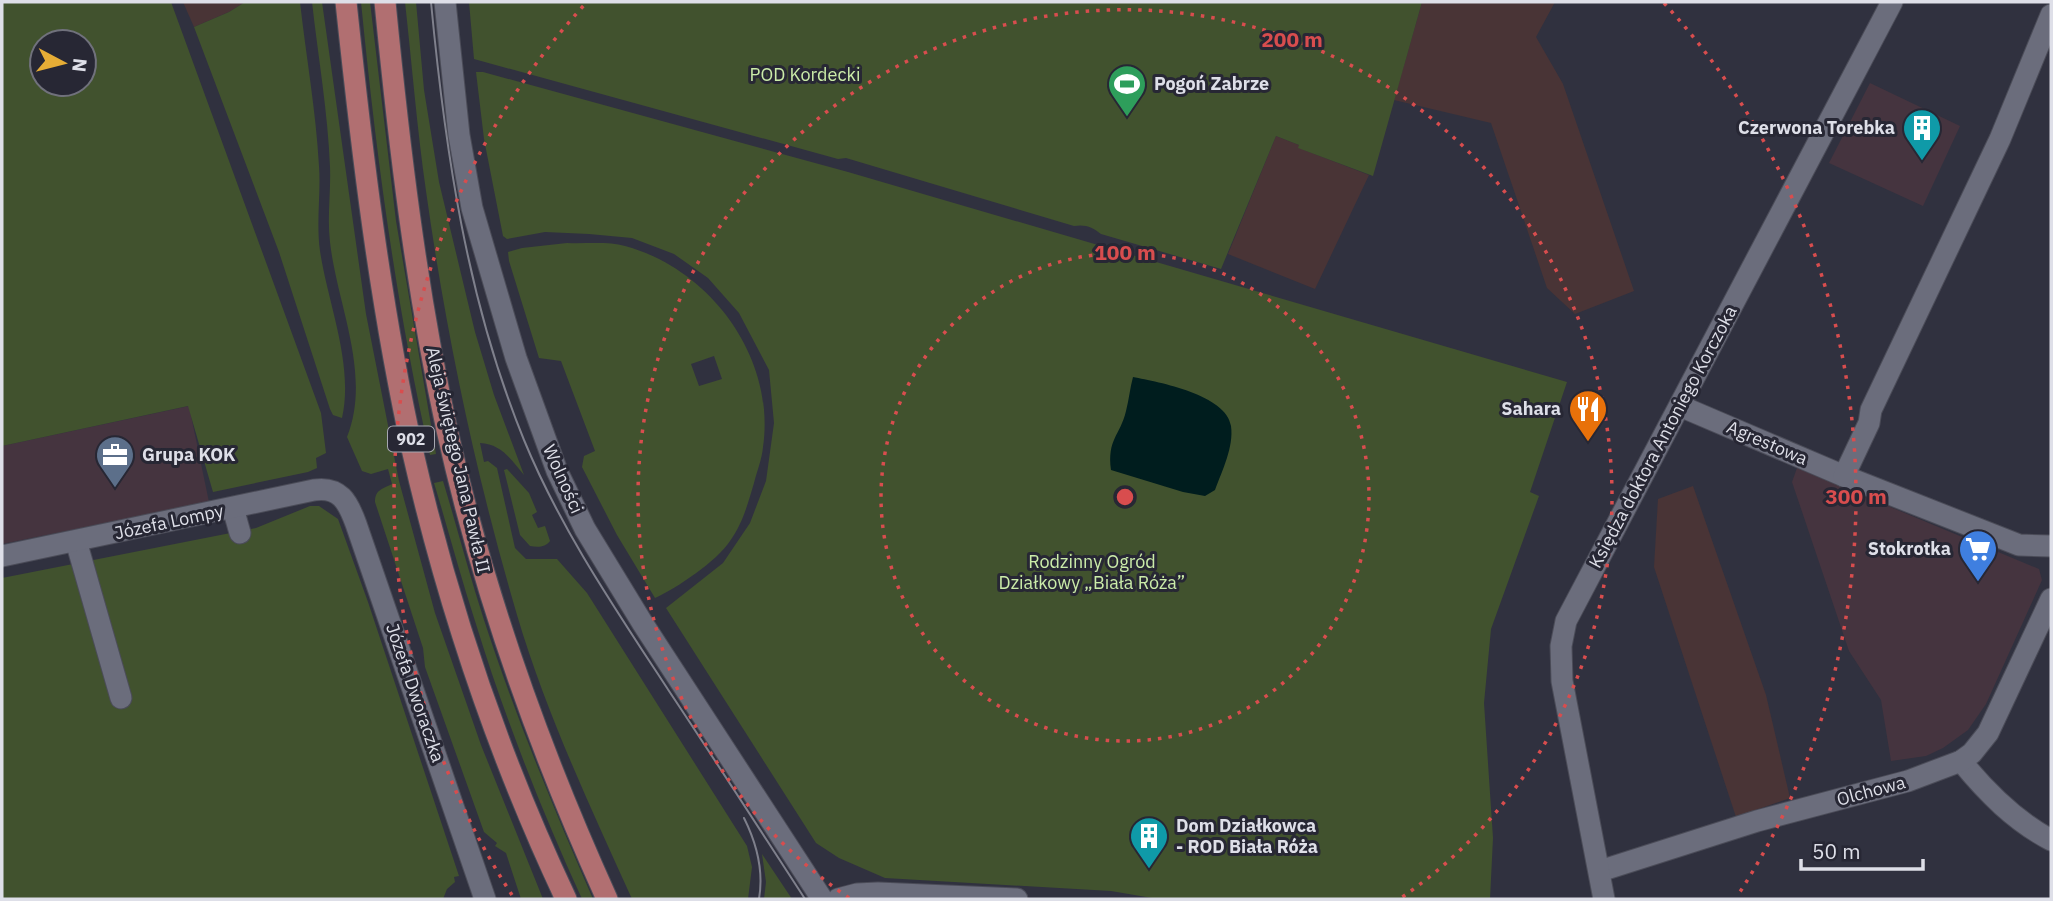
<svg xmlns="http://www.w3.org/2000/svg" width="2053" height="901" viewBox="0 0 2053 901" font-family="'IBM Plex Sans',sans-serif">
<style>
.commercial{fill:#45343f}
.industrial{fill:#493436}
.green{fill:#41522e;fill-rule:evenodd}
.water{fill:#001d1e}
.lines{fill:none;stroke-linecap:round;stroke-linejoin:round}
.minor-casing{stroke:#4b4c58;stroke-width:23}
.major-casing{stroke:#4b4c58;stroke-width:23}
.minor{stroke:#6b6d7c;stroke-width:21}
.major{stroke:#b16f71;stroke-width:21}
.tram{stroke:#7f808c;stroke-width:2}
.ring{fill:none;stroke:#d84d4e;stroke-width:3.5;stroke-dasharray:3.5 7}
.labels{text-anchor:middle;stroke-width:6;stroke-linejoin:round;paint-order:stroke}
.shield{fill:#272734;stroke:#a7a8b2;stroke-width:2}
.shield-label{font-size:16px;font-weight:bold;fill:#dedfe8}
.park-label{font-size:18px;fill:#cbeca9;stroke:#272734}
.poi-label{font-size:18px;font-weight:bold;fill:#dedfe8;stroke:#272734;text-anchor:start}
.street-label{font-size:18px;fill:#dedfe8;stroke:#272734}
.centre{fill:#d84d4e;stroke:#272734;stroke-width:3.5}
.ring-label{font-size:21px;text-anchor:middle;font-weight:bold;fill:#d84d4e;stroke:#272734;stroke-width:6;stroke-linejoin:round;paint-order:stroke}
</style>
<rect width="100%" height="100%" fill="#30313f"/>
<!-- commercial -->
<g class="commercial">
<polygon points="1870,83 1960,126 1923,206 1829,163"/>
<polygon points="189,406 209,502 2,544 2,446"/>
<polygon points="1797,468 2039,569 2042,580 1986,704 1968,730 1943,748 1926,756 1891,761 1881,700 1849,651 1792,482"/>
</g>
<!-- industrial -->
<g class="industrial">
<polygon points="183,2 245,2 229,12 194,27"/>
<polygon points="1422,2 1555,2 1536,37 1563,84 1634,291 1575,314 1547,288 1491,123 1394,100"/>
<polygon points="1276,136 1299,145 1299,148 1369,175 1315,289 1228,254"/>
<polygon points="1693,486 1766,695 1790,798 1736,817 1654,567 1658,499"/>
</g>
<!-- green -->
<g class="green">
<path d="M2 2H171L321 413 326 453 316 458 317 468 308 472 213 492 188 406 2 446ZM42 42H84V84H42Z"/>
<path d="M245 2H300C306 56 316 111 319 166 321 194 316 222 320 251 328 304 354 365 342 418L333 415 330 409 279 252 194 27 229 12Z"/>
<path d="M312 2H322L366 314 399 481 435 613 481 745 543 899H521L506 853 495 846 497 843 484 832 425 667 423 648 375 502C375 490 382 489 392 484L388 469 371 474 362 471 347 437C372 374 337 305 330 242 327 217 331 192 330 167 328 113 318 56 312 2Z"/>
<path d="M361 2H370L396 221 436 454 430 455C396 306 376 154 361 2Z"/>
<path d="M405 2H416L424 90 439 182 475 332 494 395 524 475C511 459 501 444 480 443L484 462 488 461 497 468 515 548 526 559H557L587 593 747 846 752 867 748 899H632C590 806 546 713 517 615 476 476 446 334 426 191 417 128 412 65 405 2Z"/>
<path d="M469 2H1422L1373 176 1298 148 1299 145 1276 136 1221 269 1101 234C1093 227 1085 224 1074 226L846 158 838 159 474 59Z"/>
<polygon points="476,72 483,72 848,172 1567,382 1530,492 1539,496 1491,629 1484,703 1493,838 1490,899 1158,899 1111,891 885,878 839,858 816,843 666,608 723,563 750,523 766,481 774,423 769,370 739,313 708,278 674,254 632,238 589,234 545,232 507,239 503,236 484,139"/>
<path d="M567 243C585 244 608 241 625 246 710 269 776 357 763 447 762 459 757 471 754 483 748 503 743 523 730 541 717 561 677 588 655 598L617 535 582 467 584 456 595 451 561 361 539 358 509 261 508 252 522 248ZM714 356 722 379 699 386 691 364Z"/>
<path d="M507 469 529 493 537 512 532 515 538 528 545 526 550 541C545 548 537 547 530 546L520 535 504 470Z"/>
<path d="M443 481C457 527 469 574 484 620 515 715 553 807 593 899H582C541 809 504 716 475 621 460 575 448 529 434 483Z"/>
<polygon points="310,506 319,506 338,519 368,602 459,876 454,877 455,882 447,889 443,899 2,899 2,578 256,528"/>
<polygon points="762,854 792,899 764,899 766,882"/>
</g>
<!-- water -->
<path class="water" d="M1133 377C1159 382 1227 395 1231 426 1234 447 1222 471 1215 490L1205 496 1183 492 1111 470C1107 439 1120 436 1126 411 1129 399 1130 388 1133 377Z"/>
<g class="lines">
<defs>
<g id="minor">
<polyline points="445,2 459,135 472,208 516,358 557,471 585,529 643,624 822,899"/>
<polyline points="1680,406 1844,476 2019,545 2051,546"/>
<polyline points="1844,476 1869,423 1871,410 2000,139 2051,15"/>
<polyline points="233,508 240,533"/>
<polyline points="76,541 121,698"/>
<path d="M2 556 314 490C340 486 348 502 356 524L485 899"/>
<path d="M1961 761C1987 793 2015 821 2051 840"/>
<polyline points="1600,871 1757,821 1908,781 1961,761 1972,753 1988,733 2051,599"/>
<polyline points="838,899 857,894 878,893 1017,899"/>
<polyline points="1604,899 1562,681 1561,646 1566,621 1892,2"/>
</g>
<g id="major">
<path d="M346 2C362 153 380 305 413 453 448 606 499 757 566 899"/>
<path d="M385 2C399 145 416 289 447 430 483 592 539 749 607 899"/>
</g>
</defs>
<!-- minor casing -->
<use href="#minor" class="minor-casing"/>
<!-- major casing -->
<use href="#major" class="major-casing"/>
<!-- minor -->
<use href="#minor" class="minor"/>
<!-- major -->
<use href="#major" class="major"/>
<!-- tram -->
<g class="tram">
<path d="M431 2C445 150 467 301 524 440 561 530 616 610 669 691 715 760 760 830 805 899"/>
<path d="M744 818C757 844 764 870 759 899"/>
</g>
</g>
<!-- distance rings -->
<g class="ring">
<circle cx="1125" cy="497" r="244"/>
<path d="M849 898A487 487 0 1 1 1401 898"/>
<path d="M512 895A731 731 0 0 1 586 3M1664 3A731 731 0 0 1 1738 895"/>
</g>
<!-- icons -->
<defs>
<symbol id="stadium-pin" viewBox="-11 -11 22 30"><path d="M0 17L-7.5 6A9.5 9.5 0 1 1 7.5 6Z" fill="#2e9e5b" stroke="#272734"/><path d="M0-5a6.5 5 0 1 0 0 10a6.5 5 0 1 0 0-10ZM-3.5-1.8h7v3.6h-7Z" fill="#fff"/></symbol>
<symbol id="building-pin" viewBox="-11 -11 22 30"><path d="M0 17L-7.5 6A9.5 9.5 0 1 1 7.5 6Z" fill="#0f9aa8" stroke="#272734"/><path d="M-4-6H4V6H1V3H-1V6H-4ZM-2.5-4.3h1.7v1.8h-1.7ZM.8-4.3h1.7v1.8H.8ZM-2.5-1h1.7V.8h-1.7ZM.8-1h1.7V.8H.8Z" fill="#fff"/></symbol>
<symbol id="restaurant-pin" viewBox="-11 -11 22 30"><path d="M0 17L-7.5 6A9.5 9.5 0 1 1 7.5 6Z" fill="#e8710a" stroke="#272734"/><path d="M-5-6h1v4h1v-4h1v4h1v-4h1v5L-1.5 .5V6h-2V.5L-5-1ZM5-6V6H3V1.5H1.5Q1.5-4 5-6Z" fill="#fff"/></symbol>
<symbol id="office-pin" viewBox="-11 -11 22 30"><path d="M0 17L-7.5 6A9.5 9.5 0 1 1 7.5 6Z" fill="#5c6f8a" stroke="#272734"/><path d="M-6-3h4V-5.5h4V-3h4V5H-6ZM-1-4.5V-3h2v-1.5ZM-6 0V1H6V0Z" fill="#fff"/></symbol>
<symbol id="supermarket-pin" viewBox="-11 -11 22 30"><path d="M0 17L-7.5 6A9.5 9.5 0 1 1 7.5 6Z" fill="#3f7fe0" stroke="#272734"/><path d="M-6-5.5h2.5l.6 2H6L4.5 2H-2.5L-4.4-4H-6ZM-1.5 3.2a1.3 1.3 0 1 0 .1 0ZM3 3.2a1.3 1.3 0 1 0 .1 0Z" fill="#fff"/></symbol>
</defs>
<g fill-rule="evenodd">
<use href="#stadium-pin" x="1105" y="62" width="44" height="60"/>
<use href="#building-pin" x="1900" y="106" width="44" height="60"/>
<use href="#restaurant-pin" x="1566" y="387" width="44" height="60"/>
<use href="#office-pin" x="93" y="433" width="44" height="60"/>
<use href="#supermarket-pin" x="1956" y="527" width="44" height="60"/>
<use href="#building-pin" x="1127" y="814" width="44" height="60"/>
</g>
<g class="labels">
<!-- shield labels -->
<rect class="shield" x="388" y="426.5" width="46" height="25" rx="5"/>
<g class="shield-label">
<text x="411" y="445">902</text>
</g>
<!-- park labels -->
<g class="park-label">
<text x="805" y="81">POD Kordecki</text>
<text x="1092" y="568">Rodzinny Ogród<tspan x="1092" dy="21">Działkowy „Biała Róża”</tspan></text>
</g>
<!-- poi labels -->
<g class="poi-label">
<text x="1154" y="90">Pogoń Zabrze</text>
<text x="1895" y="134" text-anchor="end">Czerwona Torebka</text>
<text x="1561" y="415" text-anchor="end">Sahara</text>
<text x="142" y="461">Grupa KOK</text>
<text x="1951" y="555" text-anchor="end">Stokrotka</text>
<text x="1176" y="832">Dom Działkowca<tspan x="1176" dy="21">- ROD Biała Róża</tspan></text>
</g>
<!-- street labels -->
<g class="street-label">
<text transform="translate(1663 437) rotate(-62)" y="6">Księdza doktora Antoniego Korczoka</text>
<text transform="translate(1767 443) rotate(23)" y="6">Agrestowa</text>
<text transform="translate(458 460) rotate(77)" y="6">Aleja świętego Jana Pawła II</text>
<text transform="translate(563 479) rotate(66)" y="6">Wolności</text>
<text transform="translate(169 522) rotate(-12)" y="6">Józefa Lompy</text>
<text transform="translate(415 693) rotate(71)" y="6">Józefa Dworaczka</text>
<text transform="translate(1871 791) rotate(-15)" y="6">Olchowa</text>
</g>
</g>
<circle cx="1125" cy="497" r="10" class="centre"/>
<g class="ring-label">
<text x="1292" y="47">200 m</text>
<text x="1125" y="260">100 m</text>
<text x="1856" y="504">300 m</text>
</g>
<!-- border -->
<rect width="2053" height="901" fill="none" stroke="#dedfe8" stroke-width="7"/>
<!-- north arrow -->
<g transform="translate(63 63) rotate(97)"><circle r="33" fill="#272734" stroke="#70717c" stroke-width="2"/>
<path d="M0-5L12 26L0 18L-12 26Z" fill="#e6ad36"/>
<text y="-10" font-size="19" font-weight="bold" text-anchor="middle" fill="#dedfe8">N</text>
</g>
<!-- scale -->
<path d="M1801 859v10h122v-10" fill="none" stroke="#dedfe8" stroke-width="3.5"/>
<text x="1812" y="859" font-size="21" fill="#dedfe8" stroke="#272734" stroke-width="5" paint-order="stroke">50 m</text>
</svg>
